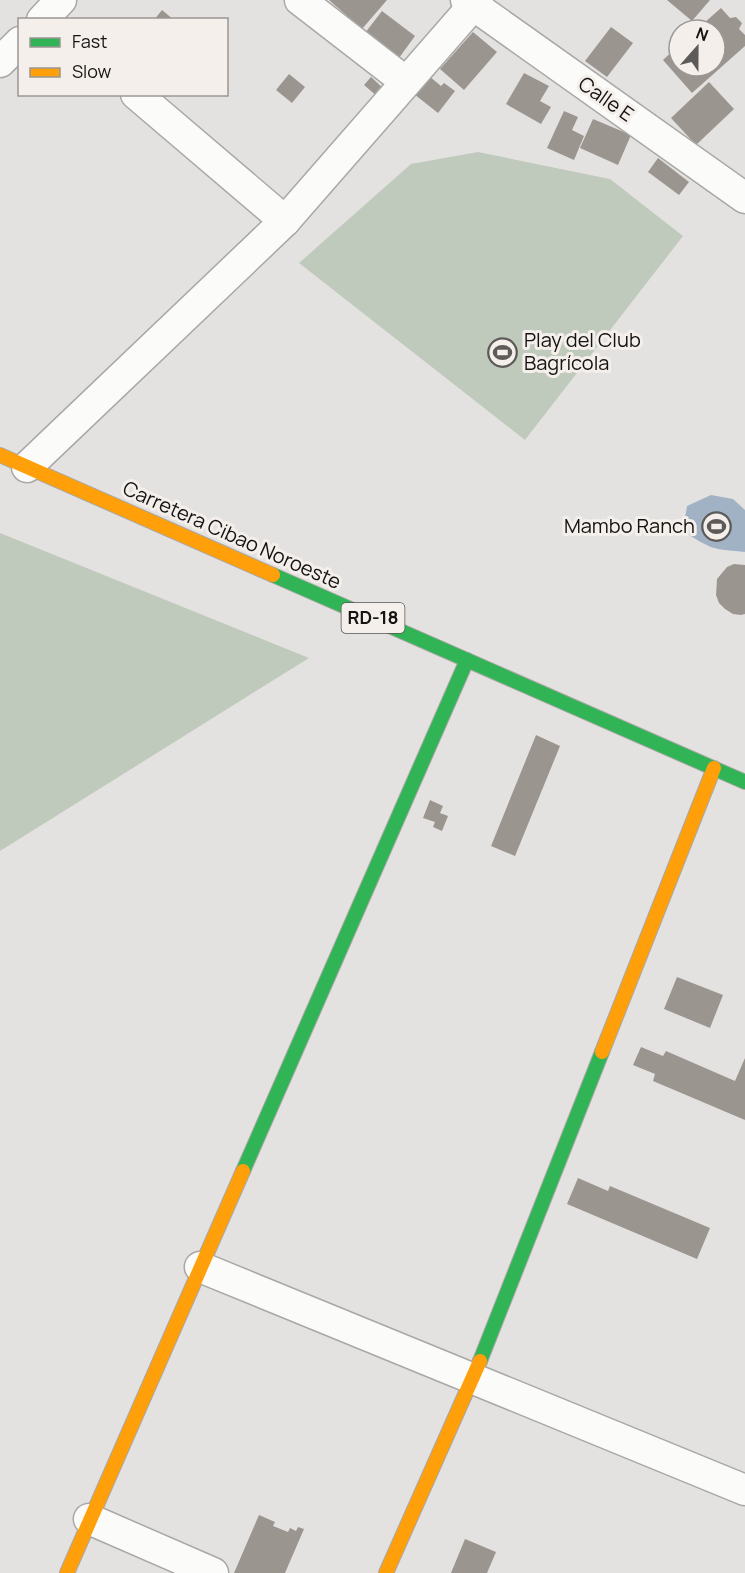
<svg xmlns="http://www.w3.org/2000/svg" width="745" height="1573" viewBox="0 0 745 1573" font-family="Manrope,sans-serif">
<style>
.green{fill:#c0cabc}
.water{fill:#a2b2c5}
.building{fill:#9b9590}
.lines{fill:none;stroke-linecap:round;stroke-linejoin:round}
.street-casing{stroke:#a9a8a6;stroke-width:33}
.fast-casing{stroke:#a9a8a6;stroke-width:16}
.slow-casing{stroke:#a9a8a6;stroke-width:16}
.street{stroke:#fbfbfa;stroke-width:30}
.fast{stroke:#30b455;stroke-width:14}
.slow{stroke:#ff9f0a;stroke-width:14}
.labels{text-anchor:middle;stroke-width:6;stroke-linejoin:round;paint-order:stroke}
.shield{fill:#f4efeb;stroke:#575552;stroke-width:1.5}
.shield-label{font-size:18px;font-weight:bold;fill:#141311}
.street-label{font-size:20px;fill:#141311;stroke:#f4efeb}
.poi-label{font-size:20px;fill:#141311;stroke:#f4efeb;text-anchor:start}
</style>
<rect width="100%" height="100%" fill="#e4e2e0"/>
<!-- green -->
<g class="green">
<polygon points="478,152 610,179 683,236 525,440 299,263 411,164"/>
<polygon points="0,533 309,658 0,851"/>
</g>
<!-- water -->
<path class="water" d="M711 495 733 499 745 510V552C717 549 713 551 688 534L685 518 687 506Z"/>
<!-- building -->
<g class="building">
<polygon points="329,0 387,0 362,29"/>
<polygon points="667,0 710,0 692,21"/>
<polygon points="721,8 730,18 736,17 742,23 739,29 745,35 745,46 692,93 663,60 679,45 679,66 715,66 715,30 696,30"/>
<polygon points="162,10 174,20 154,20"/>
<polygon points="382,11 415,36 399,58 365,33"/>
<polygon points="611,27 633,43 607,77 585,61"/>
<polygon points="473,32 497,52 464,90 440,69"/>
<polygon points="524,73 549,86 540,101 551,107 541,124 506,104"/>
<polygon points="289,74 305,87 292,103 276,90"/>
<polygon points="429,76 441,86 444,83 455,91 438,113 414,94"/>
<polygon points="371,77 385,90 378,97 364,85"/>
<polygon points="709,82 734,109 696,145 671,118"/>
<polygon points="564,111 578,117 572,130 584,136 574,160 547,148"/>
<polygon points="593,119 631,135 618,165 580,148"/>
<polygon points="658,158 689,182 679,195 648,172"/>
<polygon points="734,564 745,565 745,614 741,615 733,614 725,609 719,603 716,595 717,579 727,567"/>
<polygon points="536,735 560,746 515,856 491,846"/>
<polygon points="430,800 443,806 440,813 448,816 442,831 433,827 435,822 423,818"/>
<polygon points="677,977 723,995 710,1028 664,1009"/>
<polygon points="641,1047 663,1056 666,1051 735,1081 745,1058 745,1120 653,1081 655,1074 633,1065"/>
<polygon points="578,1178 608,1191 610,1186 710,1228 697,1259 567,1204"/>
<polygon points="259,1515 275,1522 273,1526 288,1532 290,1528 296,1531 298,1527 304,1529 285,1573 234,1573"/>
<polygon points="465,1539 496,1552 487,1573 451,1573"/>
</g>
<g class="lines">
<defs>
<g id="street">
<polyline points="300,0 406,82"/>
<polyline points="466,0 745,198"/>
<polyline points="42,20 61,0"/>
<polyline points="0,62 20,42"/>
<polyline points="136,94 285,221"/>
<polyline points="27,467 285,221 478,0"/>
<polyline points="200,1267 745,1490"/>
<polyline points="89,1519 213,1573"/>
</g>
<g id="fast">
<polyline points="273,575 745,782"/>
<polyline points="243,1171 467,660"/>
<polyline points="480,1361 602,1052"/>
</g>
<g id="slow">
<polyline points="0,455 273,575"/>
<polyline points="602,1052 714,768"/>
<polyline points="67,1573 243,1171"/>
<polyline points="386,1573 480,1361"/>
</g>
</defs>
<!-- street casing -->
<use href="#street" class="street-casing"/>
<!-- fast casing -->
<use href="#fast" class="fast-casing"/>
<!-- slow casing -->
<use href="#slow" class="slow-casing"/>
<!-- street -->
<use href="#street" class="street"/>
<!-- fast -->
<use href="#fast" class="fast"/>
<!-- slow -->
<use href="#slow" class="slow"/>
</g>
<!-- icons -->
<defs>
<symbol id="stadium-ring" viewBox="-11 -11 22 22"><circle r="9.5" fill="#f4efeb" stroke="#5d5b59" stroke-width="1.5"/><path d="M0-5a6.5 5 0 1 0 0 10a6.5 5 0 1 0 0-10ZM-3.5-1.8h7v3.6h-7Z" fill="#5d5b59"/></symbol>
</defs>
<g fill-rule="evenodd">
<use href="#stadium-ring" x="486" y="336" width="33" height="33"/>
<use href="#stadium-ring" x="700" y="510" width="33" height="33"/>
</g>
<g class="labels">
<!-- shield labels -->
<rect class="shield" x="341.5" y="603" width="63" height="30" rx="4.5"/>
<g class="shield-label">
<text x="373" y="624">RD-18</text>
</g>
<!-- street labels -->
<g class="street-label">
<text transform="translate(606 99) rotate(35)" y="7">Calle E</text>
<text transform="translate(232 535) rotate(24)" y="7">Carretera Cibao Noroeste</text>
</g>
<!-- poi labels -->
<g class="poi-label">
<text x="524" y="347">Play del Club<tspan x="524" dy="23">Bagrícola</tspan></text>
<text x="695" y="533" text-anchor="end">Mambo Ranch</text>
</g>
</g>
<!-- legend -->
<rect x="18" y="18" width="210" height="78" fill="#f4efeb" stroke="#9a9794" stroke-width="1.5"/>
<rect x="30" y="38" width="30" height="9" fill="#30b455" stroke="#9a9794" stroke-width="1.5"/>
<text x="72" y="48" font-size="18" fill="#141311">Fast</text>
<rect x="30" y="68" width="30" height="9" fill="#ff9f0a" stroke="#9a9794" stroke-width="1.5"/>
<text x="72" y="78" font-size="18" fill="#141311">Slow</text>
<!-- north arrow -->
<g transform="translate(697 48) rotate(21)"><circle r="28" fill="#f4efeb" stroke="#9a9794" stroke-width="1.5"/>
<path d="M0-4.5L10 22L0 15L-10 22Z" fill="#5d5b59"/>
<text y="-9" font-size="16" font-weight="bold" text-anchor="middle" fill="#141311">N</text>
</g>
</svg>
